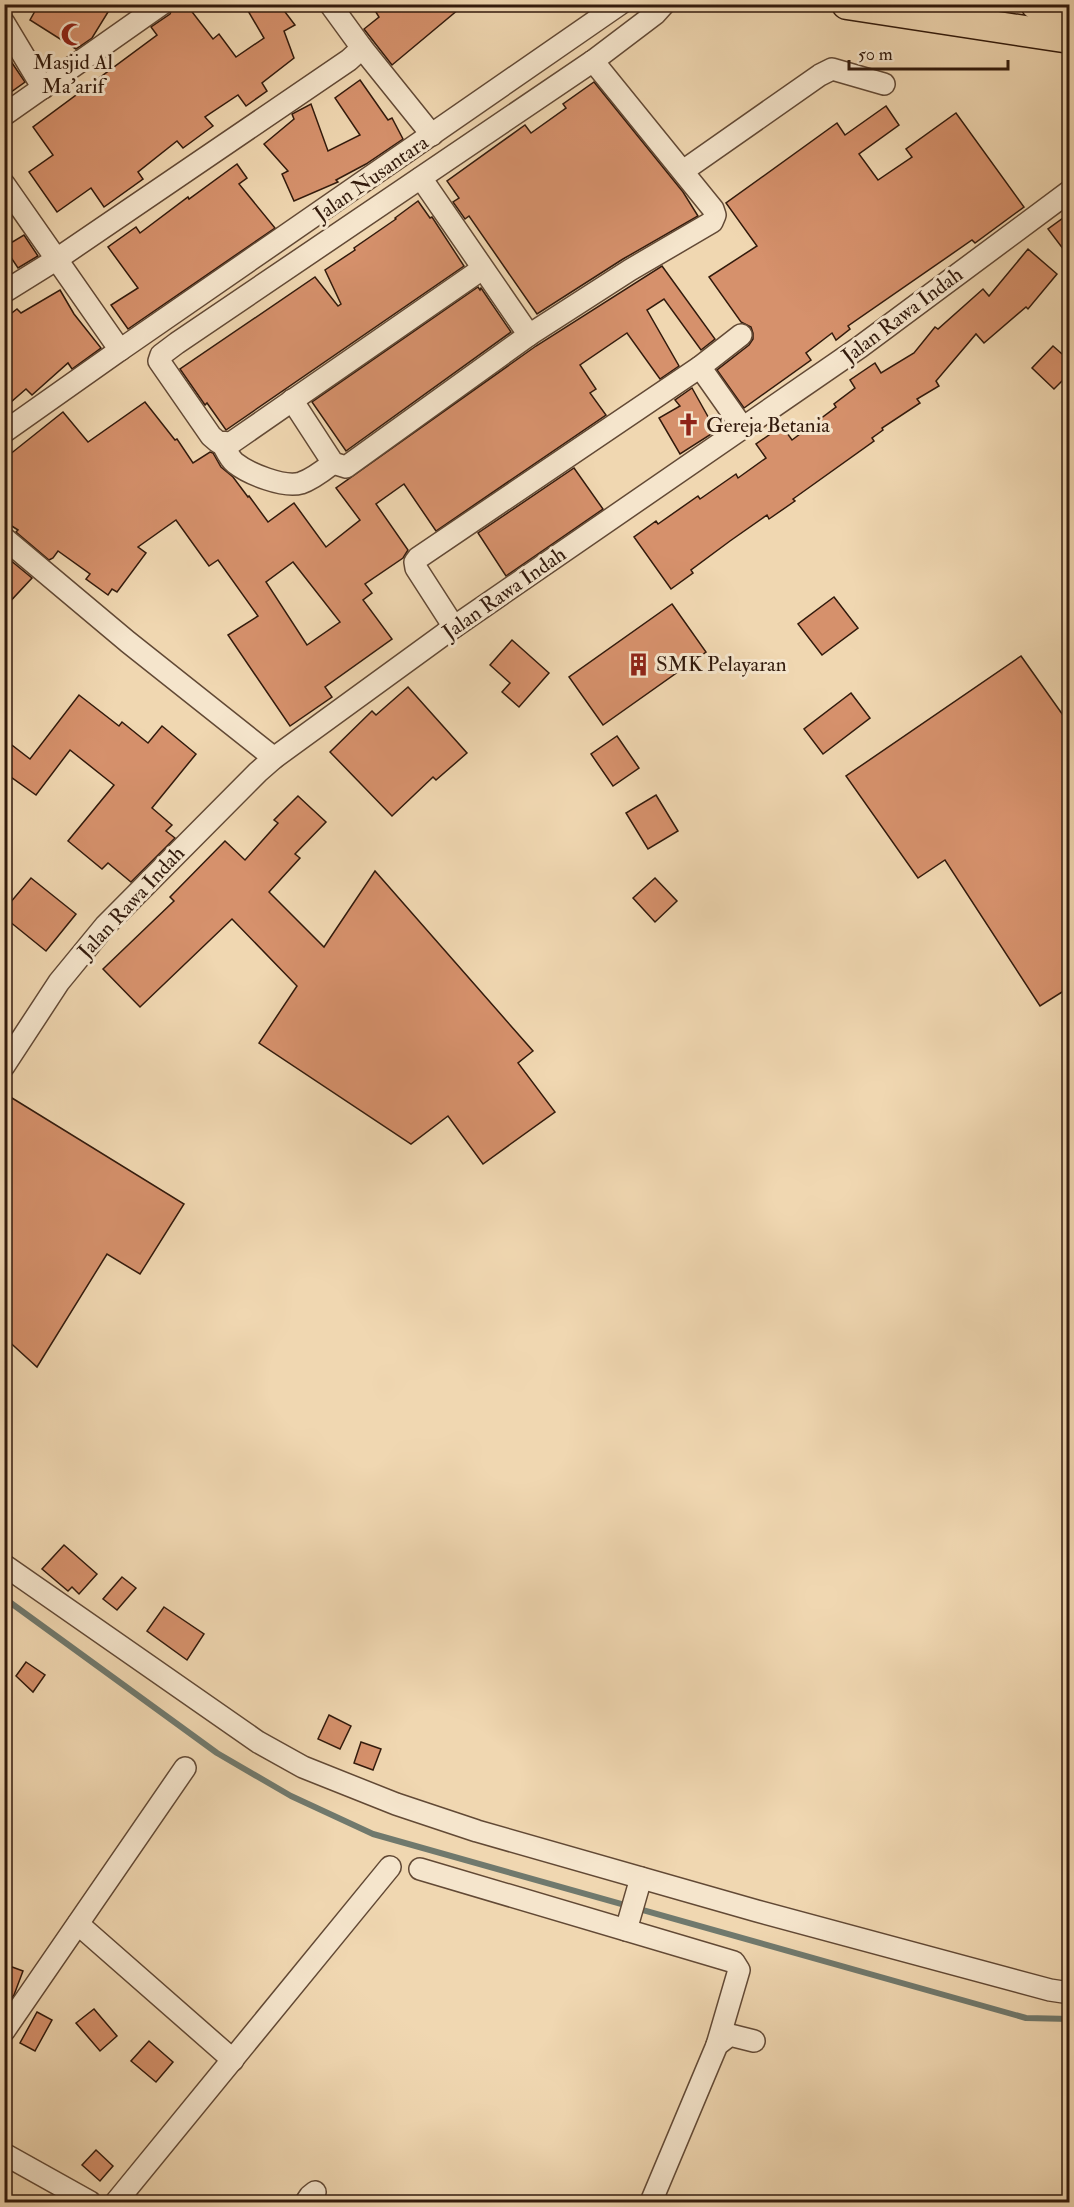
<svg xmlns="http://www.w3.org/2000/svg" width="1074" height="2207" viewBox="0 0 1074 2207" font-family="'IM FELL Double Pica',serif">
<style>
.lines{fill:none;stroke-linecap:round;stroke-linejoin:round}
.stream{stroke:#70796d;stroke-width:6}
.building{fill:#d6916c;stroke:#321a0c;stroke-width:1.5;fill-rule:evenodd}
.minor-casing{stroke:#624935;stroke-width:24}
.highway-casing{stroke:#321a0c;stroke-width:33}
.minor{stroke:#f5e5cc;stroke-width:21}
.highway{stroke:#f0d7b1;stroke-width:30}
.labels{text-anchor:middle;stroke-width:6;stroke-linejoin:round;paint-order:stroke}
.poi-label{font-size:21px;fill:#321a0c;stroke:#f5e5cc;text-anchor:start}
.street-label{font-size:21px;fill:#321a0c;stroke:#f5e5cc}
</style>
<rect width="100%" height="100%" fill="#f0d7b1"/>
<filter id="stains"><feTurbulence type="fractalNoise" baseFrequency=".00333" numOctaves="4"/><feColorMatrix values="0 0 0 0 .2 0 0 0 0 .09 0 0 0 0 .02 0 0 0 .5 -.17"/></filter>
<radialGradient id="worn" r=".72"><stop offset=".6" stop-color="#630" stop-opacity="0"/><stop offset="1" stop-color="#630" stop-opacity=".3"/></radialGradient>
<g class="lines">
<!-- stream -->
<polyline class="stream" points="4,1598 217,1753 291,1796 373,1834 1026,2018 1070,2019"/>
</g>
<!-- building -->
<g class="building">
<polygon points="39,4 113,4 92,38 76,49 30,20"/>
<polygon points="174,4 186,4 213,39 219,34 236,57 264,38 244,4 279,4 295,25 284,31 294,58 262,83 267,91 246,106 238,95 205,117 213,126 183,148 177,141 138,172 143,179 104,207 91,188 57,212 29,172 53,155 33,127 157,35 151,27 170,14"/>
<polygon points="371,4 465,4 392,65 364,29 379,17"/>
<polygon points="4,51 25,82 4,97"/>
<polygon points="360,80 388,120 392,118 403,139 366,164 336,180 338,182 294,201 282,174 288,171 264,144 294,119 292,114 311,104 328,151 360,135 335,98"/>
<polygon points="594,82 683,192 698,216 623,259 537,314 469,216 465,219 453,202 459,198 447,181 525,125 531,133 566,108 563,104"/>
<polygon points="886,106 899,125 859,154 878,180 912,157 906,149 956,113 1024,207 975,243 972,240 848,326 850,329 836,340 832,333 806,353 811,360 744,408 717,370 749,345 753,339 753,333 751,327 741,322 709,277 757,246 726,203 837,123 845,135"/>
<polygon points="237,164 247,178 239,184 275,228 128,329 111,305 138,288 108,247 136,227 140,233 188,197 189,199"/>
<polygon points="418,201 430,218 432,217 464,266 226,430 207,403 205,405 180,369 315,277 338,306 341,304 325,270 355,250 354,248 396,219 395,218"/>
<polygon points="1070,213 1070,258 1048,229"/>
<polygon points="24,235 38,256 18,268 4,247"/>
<polygon points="1028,249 1057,274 1028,309 1026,307 984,343 976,334 936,381 939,386 917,399 920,403 882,428 883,430 872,438 874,441 793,499 795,501 769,519 767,515 730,541 691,570 693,573 671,589 634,537 656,521 658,524 698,496 700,499 736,474 738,478 766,458 756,444 782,426 792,440 836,407 834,404 855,388 850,380 875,363 881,373 914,353 935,327 938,329 983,289 989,296"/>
<path d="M662 266 715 339 701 350 664 299 647 310 679 366 660 379 627 333 580 365 596 389 590 393 606 415 436 531 404 484 376 504 408 550 403 558 365 584 372 593 363 600 392 639 325 687 332 697 290 726 228 635 258 616 218 560 209 566 176 520 138 547 146 553 117 592 112 589 108 595 86 579 90 574 58 551 53 558 49 560 16 532 18 530 4 521V459L63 412 88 442 145 402 175 440 177 439 193 463 210 452 213 453 221 467 233 477 248 497 249 496 268 522 294 503 326 547 360 520 336 488 536 346ZM293 562 340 622 307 645 266 582Z"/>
<polygon points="478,287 480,290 481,288 511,332 346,451 312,402"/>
<polygon points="60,290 74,314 101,348 72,369 68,363 32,395 26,389 4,408 4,319 17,309 21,313"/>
<polygon points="1053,346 1070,361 1070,373 1054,389 1032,368"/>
<polygon points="692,388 716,431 680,454 659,418 680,406 675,400"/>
<polygon points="574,468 603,509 506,576 478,533"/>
<polygon points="4,555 32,578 4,608"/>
<polygon points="834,597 858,628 822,655 798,624"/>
<polygon points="672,604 706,652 603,725 569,677"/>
<polygon points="512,640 549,673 519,707 502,692 510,683 490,665"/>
<polygon points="1021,656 1070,725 1070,987 1040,1006 945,860 918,878 846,776"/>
<polygon points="408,687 467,753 436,780 433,777 392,816 330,752 372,711 376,715"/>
<polygon points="851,693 870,718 823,754 804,729"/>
<polygon points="79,695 119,726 122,722 148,743 162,726 196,754 152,808 172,825 166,831 175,838 131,882 108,863 102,869 68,841 114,785 70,750 36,795 4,772 4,739 30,759"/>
<polygon points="617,736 639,768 613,786 591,754"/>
<polygon points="656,795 678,831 648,849 626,813"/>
<polygon points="298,796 326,822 295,854 300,858 269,892 324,947 375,871 533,1051 518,1063 555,1112 483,1164 448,1116 411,1144 259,1043 297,986 232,919 140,1007 103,969 174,901 170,897 225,841 245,860 278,823 274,820"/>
<polygon points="31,878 76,914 46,951 4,917 4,910"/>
<polygon points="655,878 677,901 655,922 633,898"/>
<polygon points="12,1098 184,1204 140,1274 107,1254 37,1367 4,1337 4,1109"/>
<polygon points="64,1545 97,1574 79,1594 72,1587 68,1591 42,1569"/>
<polygon points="122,1577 136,1588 117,1610 103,1599"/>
<polygon points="164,1607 204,1634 187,1660 147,1631"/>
<polygon points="26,1662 45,1675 33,1692 16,1676"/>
<polygon points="329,1715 351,1726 340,1749 318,1739"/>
<polygon points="361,1742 381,1749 373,1770 354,1763"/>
<polygon points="4,1964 23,1971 14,1995 4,2008"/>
<polygon points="94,2009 117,2036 100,2051 76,2023"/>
<polygon points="37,2012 52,2020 35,2051 20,2043"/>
<polygon points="149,2041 173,2062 156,2082 131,2061"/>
<polygon points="96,2150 113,2166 100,2181 82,2165"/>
</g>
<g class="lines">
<defs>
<g id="minor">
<polyline points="330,4 362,48 432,135"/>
<polyline points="4,23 43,88"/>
<polyline points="4,115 162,4"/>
<polyline points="683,171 820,75 832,69 884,84"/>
<polyline points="421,178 529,335"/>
<polyline points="4,184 120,350 620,4"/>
<polyline points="482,269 231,443 218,442 211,436 159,361 161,355 177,343 593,61 655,14 664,4"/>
<polyline points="4,292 57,259 349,60 362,48"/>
<polyline points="700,367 743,428"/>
<polyline points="292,400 333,463 346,467 529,335 630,270 712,222 715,215 713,209 593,61"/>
<polyline points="4,432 120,350"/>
<path d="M222 443C226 450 229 458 235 463 249 474 284 488 301 483 313 479 324 470 333 463"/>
<polyline points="4,538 128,642 274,758"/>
<polyline points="454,627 416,568 415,562 418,558 700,367 741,335"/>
<polyline points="4,1066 59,982 105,926 258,772 274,758 454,627 860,347 1070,191"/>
<polyline points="4,1565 258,1742 303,1767 396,1804 477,1831 757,1911 1050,1990 1070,1993"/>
<polyline points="420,1869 734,1962 739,1970 717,2045"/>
<polyline points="78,1924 233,2060"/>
<polyline points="626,1930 641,1878"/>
<polyline points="4,2031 185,1768"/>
<polyline points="4,2154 90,2202"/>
<polyline points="116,2202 390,1867"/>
<polyline points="306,2202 310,2196 315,2192"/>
<polyline points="651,2202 717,2045 730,2035 754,2041"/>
</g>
<g id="highway">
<polyline points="847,4 1070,38"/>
<polyline points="1036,4 1070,9"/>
</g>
</defs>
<!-- minor casing -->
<use href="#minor" class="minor-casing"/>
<!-- highway casing -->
<use href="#highway" class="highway-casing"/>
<!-- minor -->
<use href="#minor" class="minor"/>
<!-- highway -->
<use href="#highway" class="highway"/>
</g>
<!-- icons -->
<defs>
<symbol id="mosque-bare" viewBox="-9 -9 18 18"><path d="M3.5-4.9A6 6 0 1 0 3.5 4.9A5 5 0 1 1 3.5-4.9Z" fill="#8f2418" stroke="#f5e5cc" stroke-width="2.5" paint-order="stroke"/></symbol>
<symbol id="church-bare" viewBox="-9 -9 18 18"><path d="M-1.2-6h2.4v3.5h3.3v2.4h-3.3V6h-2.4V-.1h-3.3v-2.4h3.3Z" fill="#8f2418" stroke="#f5e5cc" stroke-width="2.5" paint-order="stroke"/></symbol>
<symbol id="building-bare" viewBox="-9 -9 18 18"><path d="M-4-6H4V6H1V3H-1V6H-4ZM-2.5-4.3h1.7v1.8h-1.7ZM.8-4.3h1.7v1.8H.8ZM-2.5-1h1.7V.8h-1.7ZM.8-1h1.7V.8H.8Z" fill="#8f2418" stroke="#f5e5cc" stroke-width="2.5" paint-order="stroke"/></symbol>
</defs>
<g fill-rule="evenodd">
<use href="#mosque-bare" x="56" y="18" width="33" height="33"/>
<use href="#church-bare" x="672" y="408" width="33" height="33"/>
<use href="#building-bare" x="622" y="648" width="33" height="33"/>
</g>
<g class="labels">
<!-- poi labels -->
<g class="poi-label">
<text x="73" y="69" text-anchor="middle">Masjid Al<tspan x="73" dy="24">Ma'arif</tspan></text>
<text x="706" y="432">Gereja Betania</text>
<text x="656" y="671">SMK Pelayaran</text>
</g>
<!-- street labels -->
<g class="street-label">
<text transform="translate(371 178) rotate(-35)" y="7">Jalan Nusantara</text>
<text transform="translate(902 315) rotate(-37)" y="7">Jalan Rawa Indah</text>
<text transform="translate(504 593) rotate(-35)" y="7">Jalan Rawa Indah</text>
<text transform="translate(131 902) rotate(-47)" y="7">Jalan Rawa Indah</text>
</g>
</g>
<!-- margin -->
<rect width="1074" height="2207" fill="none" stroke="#f0d7b1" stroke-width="24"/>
<rect x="6" y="6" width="1062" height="2195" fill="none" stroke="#321a0c" stroke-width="3"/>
<rect x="12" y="12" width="1050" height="2183" fill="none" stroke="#321a0c" stroke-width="1.5"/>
<!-- scale -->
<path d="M849 60v9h159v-9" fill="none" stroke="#321a0c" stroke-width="3"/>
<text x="858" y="60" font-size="18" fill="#321a0c" stroke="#f5e5cc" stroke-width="4.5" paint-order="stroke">50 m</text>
<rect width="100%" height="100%" filter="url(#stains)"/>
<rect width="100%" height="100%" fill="url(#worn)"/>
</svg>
